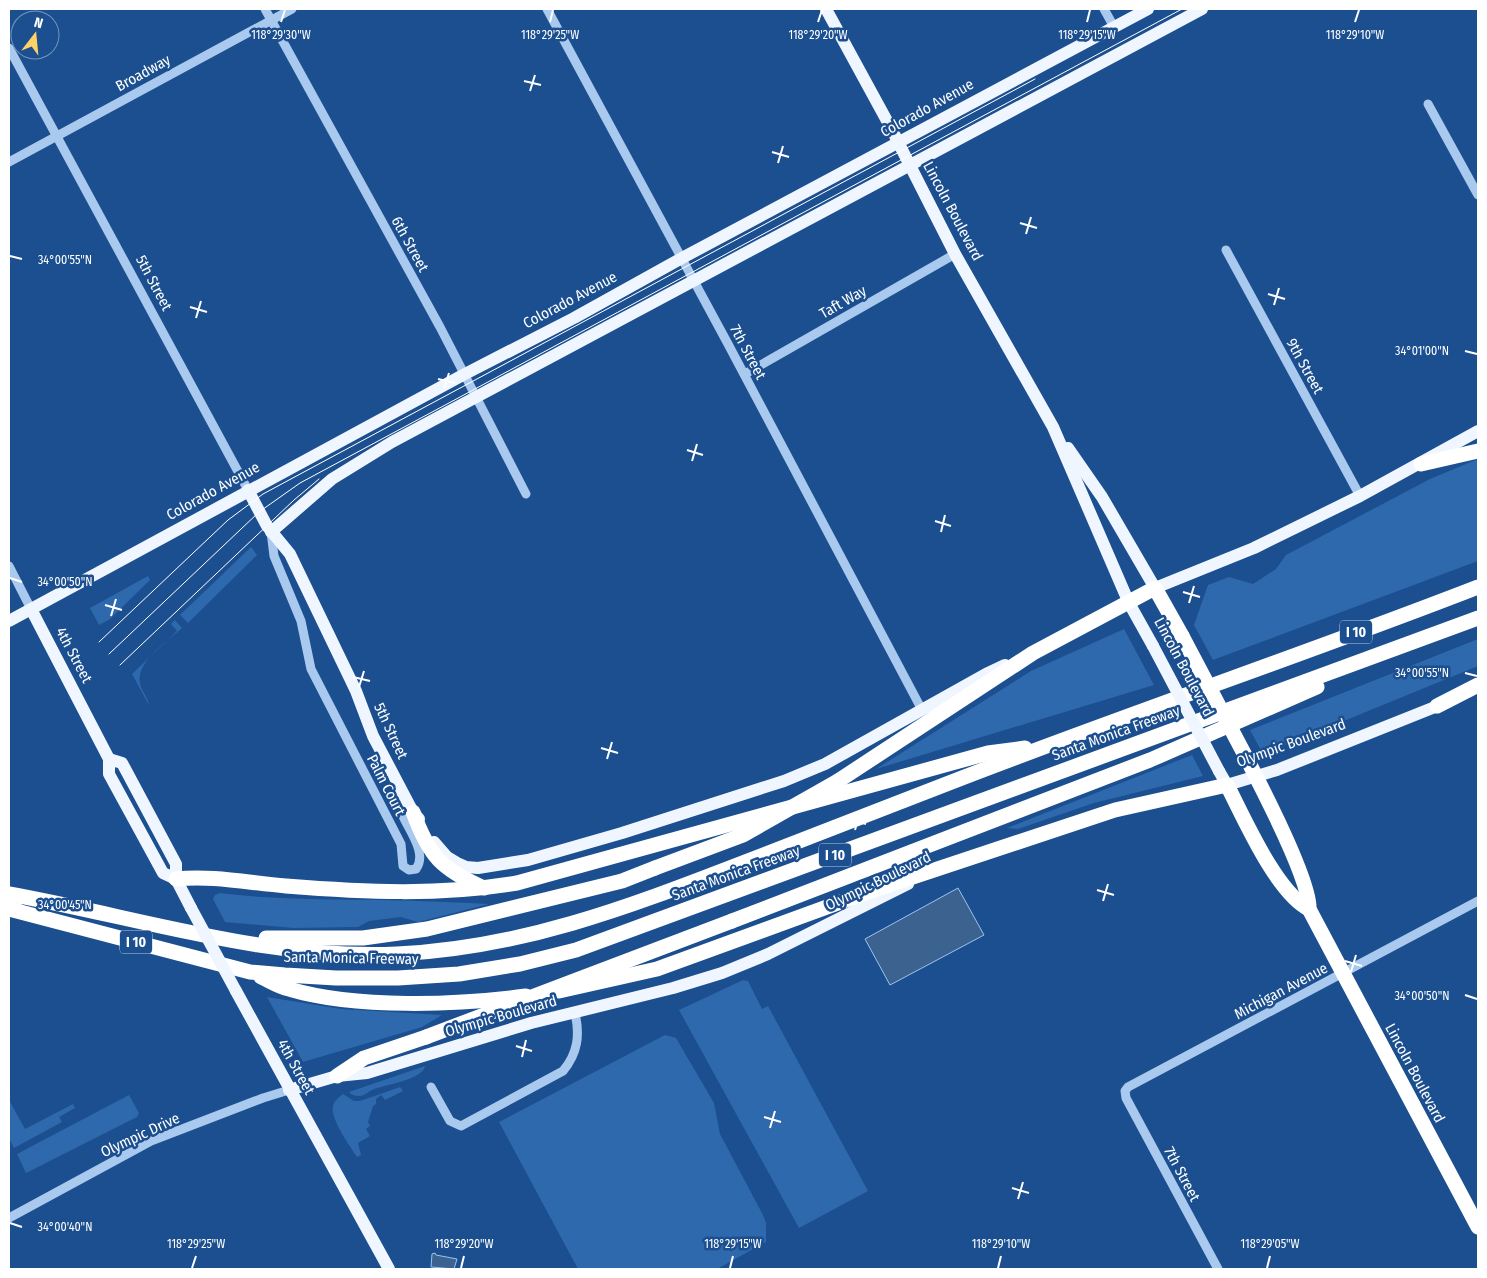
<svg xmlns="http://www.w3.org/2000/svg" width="1487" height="1278" viewBox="0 0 1487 1278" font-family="'Fira Sans Condensed',sans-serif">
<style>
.green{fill:#2e69ad}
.water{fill:#3c6290;stroke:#9cc4f0}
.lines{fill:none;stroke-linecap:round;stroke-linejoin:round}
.minor{stroke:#a9c9ee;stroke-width:9}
.major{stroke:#f0f6ff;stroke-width:12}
.highway{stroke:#fff;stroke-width:15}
.tram{stroke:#fff;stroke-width:1}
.major-bridge{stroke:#f0f6ff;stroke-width:12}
.highway-bridge{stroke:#fff;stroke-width:15}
.ticks{fill:none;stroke:#fff;stroke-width:2}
.labels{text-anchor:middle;stroke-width:5;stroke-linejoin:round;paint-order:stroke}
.shield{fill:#1b4f8f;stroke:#bbcadd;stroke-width:1}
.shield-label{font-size:14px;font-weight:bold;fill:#fff}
.street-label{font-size:15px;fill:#fff;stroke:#1b4f8f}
.ticks-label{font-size:12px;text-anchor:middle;fill:#fff;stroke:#1b4f8f;stroke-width:5;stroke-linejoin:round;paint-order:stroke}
</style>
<rect width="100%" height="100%" fill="#1b4f8f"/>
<!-- green -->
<g class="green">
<polygon points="1478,459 1478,561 1213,660 1194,625 1208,585 1229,577 1253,584 1276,569 1286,555 1430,479"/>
<polygon points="251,547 257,555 188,623 180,615"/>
<polygon points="148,576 150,580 110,619 99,625 90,608"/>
<path d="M175 620 182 628C168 641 136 661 140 683 141 691 148 697 149 705L132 674 177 631 171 624Z"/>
<polygon points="1124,629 1154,685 876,769 1031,671"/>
<polygon points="1478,639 1478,666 1263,754 1250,730"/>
<polygon points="1192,755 1203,776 1094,803 1018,829 1007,828"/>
<path d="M220 893C275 900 330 899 385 900 420 901 455 902 489 904L418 922 401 917 369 921 358 927 293 928 225 922 213 899 215 895Z"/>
<polygon points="743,980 748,981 762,1009 768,1006 868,1191 799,1228 679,1010"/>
<polygon points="267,997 341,1009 442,1015 422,1027 303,1062"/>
<polygon points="665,1035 676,1038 714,1103 720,1134 763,1215 766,1223 766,1242 717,1269 578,1269 499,1122"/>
<path d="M425 1066C424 1079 385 1085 374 1089 369 1091 365 1096 359 1096 355 1096 352 1095 349 1092Z"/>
<path d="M400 1087 403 1091 385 1100 381 1095 376 1099V1104L373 1106 368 1122 370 1126 366 1129 370 1136 358 1143 361 1155 357 1157C350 1146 330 1119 333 1106 334 1101 339 1097 343 1094L354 1101H360Z"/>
<polygon points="129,1095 139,1113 137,1117 26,1173 17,1154"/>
<polygon points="9,1100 25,1129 73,1104 75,1108 59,1117 62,1122 14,1148 9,1138"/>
</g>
<!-- water -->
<g class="water">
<polygon points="958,888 984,935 890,985 865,939"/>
<polygon points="435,1253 436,1255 457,1259 454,1269 431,1267 432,1254"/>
</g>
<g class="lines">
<!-- minor -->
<g class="minor">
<polyline points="265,9 440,327 526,494"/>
<polyline points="547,9 728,344 922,710"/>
<polyline points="1104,9 1114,27"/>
<polyline points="9,48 248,490"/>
<polyline points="1428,104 1478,195"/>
<polyline points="9,162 292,9"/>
<polyline points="1226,250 1360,496"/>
<polyline points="745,374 955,254"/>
<path d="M271 532 274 556 301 621 311 669 401 844 403 866 409 870 416 869C428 853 408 829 402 814 400 807 400 798 399 790"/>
<polyline points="9,566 31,609"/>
<path d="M431 1087 450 1121 461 1126 563 1071C578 1053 580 1035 575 1013"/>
<polyline points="9,1218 151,1141 263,1098 289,1090"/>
<polyline points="1218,1269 1126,1098 1125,1091 1128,1087 1478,901"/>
</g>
<!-- major -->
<g class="major">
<polyline points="826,9 892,130 955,254 1053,427 1129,603 1153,646"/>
<polyline points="1068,448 1102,497 1155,588 1254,548 1360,496 1478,431"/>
<polyline points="248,490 267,526 290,554 356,691 373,736 413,812 419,819"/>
<polyline points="271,532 332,479 392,442 1202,9"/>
<polyline points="31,609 109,759 109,774 163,873 176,879"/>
<polyline points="9,621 463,375 574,318 682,258 1148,9"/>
<polyline points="109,759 122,763 176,864 176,879 191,908"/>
<polyline points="1219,771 1227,785 1277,770 1445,703"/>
<polyline points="434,842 447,857 457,863 466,867 478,868 528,860 622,833 784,781 825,764 986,674 1005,665"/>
<polyline points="236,991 389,1269"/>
<polyline points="289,1090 337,1076 367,1073 531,1023 673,988 722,973 768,954 908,884"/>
</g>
<!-- highway -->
<g class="highway">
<polyline points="1421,464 1478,451"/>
<polyline points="1437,706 1478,685"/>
<path d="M1248 761C1262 788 1311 882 1309 909L1478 1227"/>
<polyline points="838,781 1033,653 1155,588 1182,636"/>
<path d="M413 812C429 856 441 869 484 888"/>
<path d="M176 879C212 875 249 883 286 886 362 892 441 896 517 883L988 753 1025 748"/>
<path d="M9 894C137 917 266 960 397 954 521 948 626 908 740 864 809 837 879 810 949 783 1124 715 1303 655 1478 587"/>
<polyline points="9,909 250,972 285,975 336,978 398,978 459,974 520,964 576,950 1478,618"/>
<polyline points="732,921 1150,760 1317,687"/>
<polyline points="266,938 363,938 427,929 622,881 655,868"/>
<path d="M261 977C270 981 279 987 289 989 356 1009 458 1005 526 996"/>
<path d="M559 991 657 969 868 892 1115 810 1227 785C1244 818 1276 892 1309 909"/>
<polyline points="337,1076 364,1058 426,1037"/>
</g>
<!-- tram -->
<g class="tram">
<polyline points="99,642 228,520 263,494 1035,79"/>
<polyline points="109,654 259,512 300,483 1182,9"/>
<polyline points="120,665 294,500 319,479"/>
</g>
<!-- major-bridge -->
<g class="major-bridge">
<polyline points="1153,646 1219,771"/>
<polyline points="191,908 236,991"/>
</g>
<!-- highway-bridge -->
<g class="highway-bridge">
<polyline points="1182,636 1248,761"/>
<polyline points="655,868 743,835 838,781"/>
<polyline points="426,1037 732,921"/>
</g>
</g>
<!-- ticks -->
<path class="ticks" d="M281 22 285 10M550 22 553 10M818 22 822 10M1087 22 1090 10M1355 22 1359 10M524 81 541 85M530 91 535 75M772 152 789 157M778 163 783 146M1020 223 1037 228M1026 234 1031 217M10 256 22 259M1268 294 1285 299M1274 305 1279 288M190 307 207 312M196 318 201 301M1465 351 1477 354M438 379 455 383M444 389 449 373M687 450 703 455M692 461 697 444M935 521 951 526M941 532 945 515M10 578 22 582M1183 592 1200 597M1189 603 1194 586M105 605 122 610M111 616 116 599M1465 673 1477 676M353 677 370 681M359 687 364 671M601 748 618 753M607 759 612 742M849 819 866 824M855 830 860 813M1097 890 1114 895M10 901 22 904M1103 901 1108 884M1345 961 1362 966M1351 972 1356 955M267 975 284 979M273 985 278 969M1465 995 1477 999M516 1046 532 1051M522 1057 526 1040M764 1117 781 1122M770 1128 775 1111M1012 1188 1029 1193M1018 1199 1023 1182M10 1223 22 1227M192 1268 196 1256M461 1268 464 1256M730 1268 733 1256M998 1268 1001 1256M1267 1268 1270 1256"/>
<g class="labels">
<!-- shield labels -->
<g class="shield">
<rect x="1340" y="620.5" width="32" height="23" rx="4"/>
<rect x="819" y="843.5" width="32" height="23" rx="4"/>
<rect x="120" y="930.5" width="32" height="23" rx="4"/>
</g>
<g class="shield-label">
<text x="1356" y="637">I 10</text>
<text x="835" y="860">I 10</text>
<text x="136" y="947">I 10</text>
</g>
<!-- street labels -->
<g class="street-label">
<text transform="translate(143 73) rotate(-29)" y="5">Broadway</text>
<text transform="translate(927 108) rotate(-29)" y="5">Colorado Avenue</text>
<text transform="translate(953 211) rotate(62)" y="5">Lincoln Boulevard</text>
<text transform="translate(410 244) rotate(61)" y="5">6th Street</text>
<text transform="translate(154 283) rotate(62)" y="5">5th Street</text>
<text transform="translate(570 300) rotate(-28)" y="5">Colorado Avenue</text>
<text transform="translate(843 302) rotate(-30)" y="5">Taft Way</text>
<text transform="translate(748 352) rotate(62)" y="5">7th Street</text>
<text transform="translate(1305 366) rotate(61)" y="5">9th Street</text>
<text transform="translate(213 491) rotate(-29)" y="5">Colorado Avenue</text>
<text transform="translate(74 655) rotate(62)" y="5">4th Street</text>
<text transform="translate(1184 667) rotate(62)" y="5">Lincoln Boulevard</text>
<text transform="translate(391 731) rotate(65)" y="5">5th Street</text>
<text transform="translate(1116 733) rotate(-20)" y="5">Santa Monica Freeway</text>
<text transform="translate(1291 743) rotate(-20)" y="5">Olympic Boulevard</text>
<text transform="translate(386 785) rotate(63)" y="5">Palm Court</text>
<text transform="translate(736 873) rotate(-20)" y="5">Santa Monica Freeway</text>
<text transform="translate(878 881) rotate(-26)" y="5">Olympic Boulevard</text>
<text transform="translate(351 958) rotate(1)" y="5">Santa Monica Freeway</text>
<text transform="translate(1281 991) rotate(-28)" y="5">Michigan Avenue</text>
<text transform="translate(501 1016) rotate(-16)" y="5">Olympic Boulevard</text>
<text transform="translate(296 1067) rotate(61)" y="5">4th Street</text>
<text transform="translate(1415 1073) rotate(62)" y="5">Lincoln Boulevard</text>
<text transform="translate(140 1135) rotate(-25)" y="5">Olympic Drive</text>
<text transform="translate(1182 1174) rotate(62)" y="5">7th Street</text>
</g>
</g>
<g class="ticks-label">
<text x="281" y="39">118°29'30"W</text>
<text x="550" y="39">118°29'25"W</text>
<text x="818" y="39">118°29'20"W</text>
<text x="1087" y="39">118°29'15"W</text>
<text x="1355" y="39">118°29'10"W</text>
<text x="65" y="264">34°00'55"N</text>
<text x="1422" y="355">34°01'00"N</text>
<text x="65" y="586">34°00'50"N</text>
<text x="1422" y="677">34°00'55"N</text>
<text x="65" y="909">34°00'45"N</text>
<text x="1422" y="1000">34°00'50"N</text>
<text x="65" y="1231">34°00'40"N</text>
<text x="196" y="1248">118°29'25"W</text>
<text x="464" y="1248">118°29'20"W</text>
<text x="733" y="1248">118°29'15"W</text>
<text x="1001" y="1248">118°29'10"W</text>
<text x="1270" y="1248">118°29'05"W</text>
</g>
<!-- border -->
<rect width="1487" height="1278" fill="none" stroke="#ffffff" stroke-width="20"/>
<!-- north arrow -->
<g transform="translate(35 35) rotate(16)"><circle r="24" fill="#1b4f8f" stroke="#7695bc"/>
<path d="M0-4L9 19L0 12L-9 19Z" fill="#ffd166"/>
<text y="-8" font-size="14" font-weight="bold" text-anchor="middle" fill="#ffffff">N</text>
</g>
</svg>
